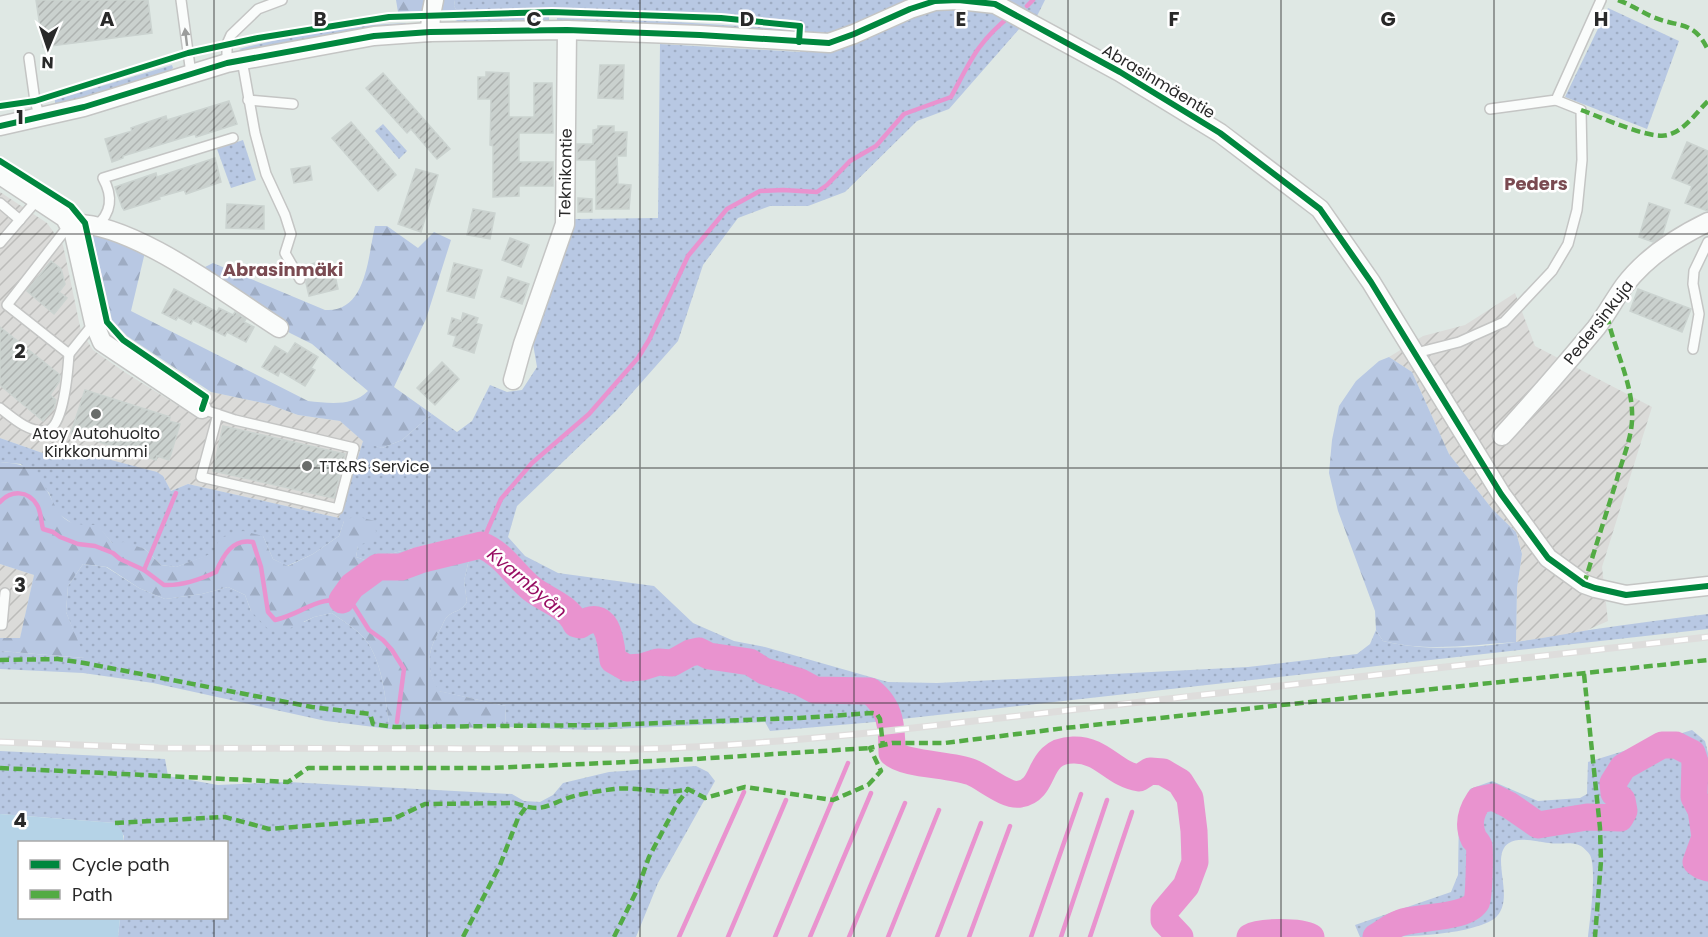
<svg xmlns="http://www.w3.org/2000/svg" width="1708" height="937" viewBox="0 0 1708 937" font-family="Poppins,sans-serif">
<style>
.industrial{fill:url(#industrial-furrows)}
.green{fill:url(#green-dots)}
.forest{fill:url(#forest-firs)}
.pitch{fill:#b5d3e7}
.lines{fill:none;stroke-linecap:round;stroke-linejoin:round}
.stream{stroke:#e993cf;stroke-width:4.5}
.river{stroke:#e993cf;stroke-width:27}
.building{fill:url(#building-hatch);stroke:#cbd3d0;stroke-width:1.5}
.service-casing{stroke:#c4c5c4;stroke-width:12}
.minor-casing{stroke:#c4c5c4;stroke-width:21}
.service{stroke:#fafcfb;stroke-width:9}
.minor{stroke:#fafcfb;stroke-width:18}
.rail-casing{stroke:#dedddc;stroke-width:7}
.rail{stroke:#fff;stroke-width:4.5;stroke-dasharray:14;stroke-linecap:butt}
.quiet{stroke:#53ab44;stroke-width:4.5;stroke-dasharray:9 4.5;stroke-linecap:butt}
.cycleway-casing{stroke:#fff;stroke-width:10}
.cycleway{stroke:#00873e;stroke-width:6}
.oneway{fill:#9c9d9c}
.grid{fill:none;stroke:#292929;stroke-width:1.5;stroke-opacity:0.55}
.poi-dot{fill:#696c6a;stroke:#fff;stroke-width:2}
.labels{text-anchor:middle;stroke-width:5;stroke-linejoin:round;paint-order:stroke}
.street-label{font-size:16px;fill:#292929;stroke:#fff}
.poi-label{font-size:16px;fill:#292929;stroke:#fff}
.neighbourhood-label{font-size:18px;font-weight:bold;fill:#7a4a51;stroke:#fff}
.water-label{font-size:18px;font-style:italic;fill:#980e63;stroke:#fff}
.grid-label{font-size:20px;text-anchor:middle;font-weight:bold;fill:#292929;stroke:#fff;stroke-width:5;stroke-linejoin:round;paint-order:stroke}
</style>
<defs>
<pattern id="industrial-furrows" width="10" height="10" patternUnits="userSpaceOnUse" patternTransform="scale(1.5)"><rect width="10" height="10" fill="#dbdbd9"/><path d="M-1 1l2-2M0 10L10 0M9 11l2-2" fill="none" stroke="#bcbcba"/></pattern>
<pattern id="green-dots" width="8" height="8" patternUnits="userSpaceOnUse" patternTransform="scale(1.5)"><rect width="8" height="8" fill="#b8c8e3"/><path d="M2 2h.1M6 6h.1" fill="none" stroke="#9eacc3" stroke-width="1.8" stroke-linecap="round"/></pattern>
<pattern id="forest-firs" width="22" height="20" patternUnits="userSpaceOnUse" patternTransform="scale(1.5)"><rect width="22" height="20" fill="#b8c8e3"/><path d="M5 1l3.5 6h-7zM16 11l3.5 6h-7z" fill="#9eacc3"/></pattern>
<pattern id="building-hatch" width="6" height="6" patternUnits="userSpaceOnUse" patternTransform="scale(1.5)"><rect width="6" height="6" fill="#cad1ce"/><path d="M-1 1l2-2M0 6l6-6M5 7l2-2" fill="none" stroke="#aeb3b1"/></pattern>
</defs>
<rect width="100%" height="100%" fill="#dfe8e4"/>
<!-- industrial -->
<g class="industrial">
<polygon points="0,192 47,223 63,245 81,331 93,350 126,373 198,418 211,392 268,404 298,415 340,421 363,441 339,518 188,484 171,491 163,476 51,456 0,438"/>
<polygon points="1515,293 1535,346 1652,407 1602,567 1608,621 1583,632 1516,642 1517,588 1522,554 1516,532 1493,510 1449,454 1412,372 1389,357 1423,336 1465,325"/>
<polygon points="0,564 34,575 20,639 0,638"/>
</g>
<!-- green -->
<g class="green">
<path d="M455 0H1045L1035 20 1020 28 949 109 917 121 845 192 808 206H770L738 218 703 265 678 341 617 410 517 506 508 537 525 556 558 573 654 586 693 623 734 641 765 647 888 682 937 683 1248 667 1357 654 1370 644 1376 630 1383 641C1447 657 1524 641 1589 630 1629 624 1668 619 1708 614V629L875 722 770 731 765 722 590 730 505 727 506 706 438 691C425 667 427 651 441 628 443 624 445 618 448 616 457 609 459 613 467 602L464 581 475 533 365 560 356 557 358 546 344 521 339 536 313 554 287 566 273 559 263 536 176 567 161 565 145 549 124 543H112L97 525 76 526 57 513 49 493 21 464 0 462V438L51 456 57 446 157 472 163 476 171 491 188 484 339 518 363 441 382 448 402 440 432 414 457 432 472 421 490 385 507 392 522 390 537 367 532 338 574 219 658 218 660 44 800 52 802 37 557 23V18L676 22 802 30 803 24 795 20C682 13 570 9 457 11L454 6Z"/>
<polygon points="1608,8 1679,41 1647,129 1565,97"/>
<polygon points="549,17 549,22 462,23 453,19"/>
<path d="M406 23 404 26 247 53 239 49C293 35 351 25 406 23Z"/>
<polygon points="172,65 173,68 168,73 61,104 55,103 55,100"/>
<polygon points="383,124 407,151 399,159 375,131"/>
<polygon points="243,140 256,180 231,188 217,149"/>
<path d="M83 564 106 567 139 588 165 599 202 594 228 587 245 595 251 611 304 622 314 617 332 613C344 622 360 631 368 643 384 668 385 701 390 729L326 721 153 683 83 673 0 669V651L84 658 66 612 68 586Z"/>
<path d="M1692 730 1705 741 1708 753V937H1588C1590 919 1597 869 1590 855 1588 852 1584 848 1581 846 1570 841 1560 845 1549 843 1538 842 1519 836 1509 843 1488 856 1518 900 1494 919 1465 937 1396 937 1360 937L1355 925 1451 892 1458 875 1459 813 1470 789 1492 781 1538 801 1580 798 1587 794 1588 762Z"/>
<polygon points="0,751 165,759 168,776 218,785 288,782 512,794 524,801 540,802 553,795 563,783 609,772 696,766 708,772 715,781 658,883 636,937 118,937 120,918 226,918 226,842 123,842 124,836 115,823 0,814"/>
</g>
<!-- forest -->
<g class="forest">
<polygon points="396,0 455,0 454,6 457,11 398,12"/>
<path d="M375 226H387L418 248 434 232 451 240 426 319 394 387 432 414 402 440 382 448 365 443 340 421 298 415 268 404 211 392 127 336 112 320 92 233 146 248 131 311 308 401C328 403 352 407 368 391L312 344 290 333 207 277 203 268 213 263 325 310C367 313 368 255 375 226Z"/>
<path d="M1389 357 1412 372 1449 454 1493 510 1516 532 1522 554 1517 588 1516 642C1472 645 1426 652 1383 641L1376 630 1375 611 1338 511 1329 473 1332 440 1339 406 1356 381 1379 361Z"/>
<path d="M0 462C13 463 25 464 35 473 39 476 41 481 43 484 62 514 56 526 98 525L112 543 124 542 145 549 161 565 176 567 213 553 220 538 243 531 263 536 273 559 288 566 313 554 339 536 344 521 355 516 375 521 376 532 371 540 358 546 356 557 365 560 475 533 464 581 467 602C459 613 457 609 448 616 445 618 443 624 441 628 427 651 425 667 439 691L506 706 505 727 390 729C385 701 384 668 368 643 360 631 344 622 332 613L314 617 286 630 268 629 251 611 245 595 228 587 202 594 165 599 139 588 107 567 83 564 68 586 66 612 85 658 0 651V638H20L34 575 0 564Z"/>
</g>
<!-- pitch -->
<path class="pitch" d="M0 814 115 823C122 829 124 833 123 842H20V918H120L118 937H0Z"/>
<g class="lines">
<!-- stream -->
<g class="stream">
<polyline points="1027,6 1033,0"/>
<path d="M0 502C11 490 28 490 37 505 41 511 41 522 43 529L53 532 60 537 78 544 95 546 113 553 120 559 144 570 164 585C182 586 199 580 216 572 223 556 232 538 253 542L261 567 268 612 275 620C306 613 317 593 352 603L369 630 383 640 392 650 404 669 397 722"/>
<path d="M481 545 501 499 532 463 589 414 638 358 649 340 688 256 727 209 760 191 783 190 817 192 827 185 850 161 876 146 904 114 951 97C971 60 977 43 1010 16"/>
<polyline points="144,570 176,493"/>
<polyline points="679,937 744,792"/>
<polyline points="728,937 786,800"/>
<polyline points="775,937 848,763"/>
<polyline points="810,937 871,793"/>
<polyline points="849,937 905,803"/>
<polyline points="888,937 939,810"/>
<polyline points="937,937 981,823"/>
<polyline points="969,937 1010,826"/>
<polyline points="1031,937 1081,794"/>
<polyline points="1061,937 1107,800"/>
<polyline points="1090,937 1132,812"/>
</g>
<!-- river -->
<g class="river">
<path d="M342 600 352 586 378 567H401L420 560 481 545C504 554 514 575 532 589 546 600 568 606 576 624L580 625C608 606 611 642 613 660L627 668 642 667 658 662 672 663 690 653 699 651 709 656 750 662 764 671 800 682 815 690 870 691C891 707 892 728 892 753 905 765 950 764 971 772 984 777 1007 797 1020 794 1048 789 1035 751 1073 750 1102 749 1113 774 1139 778L1150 771 1163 772 1180 782 1190 798 1194 831 1195 862 1186 886 1164 912V920L1180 937"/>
<path d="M1250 937C1260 931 1300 931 1311 937"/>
<path d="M1376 937C1383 933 1391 926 1400 923 1418 916 1468 919 1477 901 1479 898 1480 849 1479 846 1478 843 1476 841 1474 839 1467 824 1471 812 1479 800L1493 797 1509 805 1538 825 1587 817 1620 818 1624 811 1622 800 1614 793 1613 783 1623 767 1662 745H1676L1692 753 1695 762 1694 797 1701 810 1705 837 1696 862 1702 866 1708 868"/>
</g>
</g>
<!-- building -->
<g class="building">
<polygon points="36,0 148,0 152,33 43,47"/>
<polygon points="600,65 624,65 623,99 598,98"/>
<polygon points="486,72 509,73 509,117 534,117 534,83 552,83 553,133 519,133 519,162 553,162 553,186 519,186 519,196 493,197 493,146 490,145 491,99 478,99 478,77 486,77"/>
<polygon points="383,73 450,149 437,159 411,129 407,133 366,88"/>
<polygon points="229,101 237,124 196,137 195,134 123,156 123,158 112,162 105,139 132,131 131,128 148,122 166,116 167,120"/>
<polygon points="351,122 396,175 378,191 332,138"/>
<polygon points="598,126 614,126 614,132 627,132 626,156 617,156 618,184 631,185 629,209 596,209 596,160 577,160 577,144 593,144 593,130 598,129"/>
<polygon points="1687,142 1708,151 1708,211 1685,203 1692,186 1672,178"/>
<polygon points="215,158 221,182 186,194 184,190 159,197 160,199 124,210 122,207 115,187 156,173 157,177"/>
<polygon points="310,166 312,180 294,183 291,169"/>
<polygon points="416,169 438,175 421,232 398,224"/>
<polygon points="578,198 592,199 592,212 578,212"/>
<polygon points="1649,203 1670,210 1662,236 1653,242 1639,237"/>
<polygon points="227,204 264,206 264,229 226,228"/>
<polygon points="473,209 495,213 490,239 467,235"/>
<polygon points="510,238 529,245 521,267 502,260"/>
<polygon points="51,261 61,269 65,284 59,292 67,298 54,314 27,291"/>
<polygon points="315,263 316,270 333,266 338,289 309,296 306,283 307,278 302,267"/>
<polygon points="454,263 482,270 474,298 447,291"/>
<polygon points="508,277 529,284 522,304 501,297"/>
<polygon points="174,289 217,312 219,308 233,315 235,312 246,319 244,322 254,327 246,342 227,332 225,336 193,320 191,324 178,317 176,320 162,313"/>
<polygon points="1638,289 1691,309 1682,332 1630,311"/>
<polygon points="463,313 478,318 476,323 482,325 474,353 453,346 456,336 448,334 452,318 461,321"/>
<polygon points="0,327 60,375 59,382 50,395 56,400 54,408 43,421 0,385"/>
<polygon points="295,343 318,357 311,368 315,370 305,386 280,371 278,376 262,367 275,346 288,354"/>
<polygon points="442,362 459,379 435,405 417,388"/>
<polygon points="85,390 170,417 169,421 180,424 169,460 157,456 156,460 71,433"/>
<polygon points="223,426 345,454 334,498 213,471"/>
</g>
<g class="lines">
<defs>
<g id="service">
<polyline points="181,0 191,74"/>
<polyline points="29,58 35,101 40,118"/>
<polyline points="242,60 255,133 266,174 285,215 291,234 285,253 300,279"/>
<polyline points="227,63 227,44 231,35 258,9 282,0"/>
<polyline points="248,100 293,104"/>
<polyline points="1490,109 1556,100 1601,0"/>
<polyline points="0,203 20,220"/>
<polyline points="70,224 7,305 69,354 94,323"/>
<path d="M96 226C112 213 113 196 103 178L233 138"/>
<polyline points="0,243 37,200"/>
<polyline points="1693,349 1699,314 1693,284 1694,271 1708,242"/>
<polyline points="1416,353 1459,342 1504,322 1552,271 1568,244 1577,210 1582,160 1581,110 1556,100"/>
<path d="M0 408C13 418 28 432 45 431 64 431 68 369 69 354"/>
<polyline points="202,409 235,420 354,448 338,509 201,477 218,414"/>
<polyline points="0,625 2,625 5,593"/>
</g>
<g id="minor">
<polyline points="430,32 431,15 434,0"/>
<polyline points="0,126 84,107 227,63 374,36 430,32 567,30 700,35 829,43 854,34 910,9 935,1 958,0 995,4 1120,72 1220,133 1320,209 1371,282 1501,494 1548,558 1584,584 1595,588 1626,595 1708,586"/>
<polyline points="0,175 65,218 74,234 94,323 102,342 202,409"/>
<path d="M70 224C128 219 229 296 279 328"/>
<polyline points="513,380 523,344 565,224 567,30"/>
<path d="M1502 436C1534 401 1565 365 1596 328 1606 315 1614 300 1624 286 1645 258 1677 237 1708 222"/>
</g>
</defs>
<!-- service casing -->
<use href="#service" class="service-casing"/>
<!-- minor casing -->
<use href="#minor" class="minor-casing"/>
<!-- service -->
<use href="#service" class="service"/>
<!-- minor -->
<use href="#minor" class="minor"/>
<defs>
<path id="rail" d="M0 742 158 748 639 749C719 747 798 740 878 732L1708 637"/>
</defs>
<!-- rail casing -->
<use href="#rail" class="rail-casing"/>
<!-- rail -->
<use href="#rail" class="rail"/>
<!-- quiet -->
<g class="quiet">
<path d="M1618 0C1630 4 1641 12 1653 17 1679 28 1694 20 1708 50"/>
<path d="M1581 110C1601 117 1650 140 1668 135 1685 130 1696 113 1708 101"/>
<path d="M1584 584C1595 549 1606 514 1617 479 1622 460 1631 440 1632 421 1634 384 1614 350 1607 315"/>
<polyline points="0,660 58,659 84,663 312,707 370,714 373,724 394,727 605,725 800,718 872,713 877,714 880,719 883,746"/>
<polyline points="1584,674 1600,828 1601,861 1595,937"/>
<polyline points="0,768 288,782 308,768 491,768 696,759 870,748"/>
<path d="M115 823 225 817 269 829 393 819 425 804 515 803C542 813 545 806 568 798 582 793 600 791 614 789 639 786 663 796 688 789L705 798 745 787 833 800 868 785 881 771 870 748 892 743H945L1065 728 1708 660"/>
<polyline points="463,937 500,865 518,818 526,807"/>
<polyline points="614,937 638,888 649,857 677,804 688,789"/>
</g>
<defs>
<g id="cycleway">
<polyline points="0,106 35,101 188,53 258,38 389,17 552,12 721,18 800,26 799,42"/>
<polyline points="0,126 84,107 227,63 374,36 430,32 567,30 700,35 829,43 854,34 910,9 935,1 958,0 995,4 1120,72 1220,133 1320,209 1371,282 1501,494 1548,558 1584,584 1595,588 1626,595 1708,586"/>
<polyline points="0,161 71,206 85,223 107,322 123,340 206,397 202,409"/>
</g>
</defs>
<!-- cycleway casing -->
<use href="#cycleway" class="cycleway-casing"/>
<!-- cycleway -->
<use href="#cycleway" class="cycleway"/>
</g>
<!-- one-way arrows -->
<defs><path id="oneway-solid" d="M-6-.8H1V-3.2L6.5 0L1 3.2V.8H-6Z" transform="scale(1.5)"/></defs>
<use class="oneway" href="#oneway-solid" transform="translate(186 37) rotate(-97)"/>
<!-- grid -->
<path class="grid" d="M214 0V842M427 0V937M640 0V937M854 0V937M1068 0V937M1281 0V937M1494 0V937M0 234H1708M0 468H1708M0 703H1708M214 918V937"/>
<!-- markers -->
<g class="poi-dot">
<circle cx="96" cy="414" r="6"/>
<circle cx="307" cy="466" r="6"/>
</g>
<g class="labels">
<!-- street labels -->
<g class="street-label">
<text transform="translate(1159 81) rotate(31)" y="6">Abrasinmäentie</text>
<text transform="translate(565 173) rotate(-89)" y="6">Teknikontie</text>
<text transform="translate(1598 322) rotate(-52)" y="6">Pedersinkuja</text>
</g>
<!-- poi labels -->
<g class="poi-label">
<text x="96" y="439">Atoy Autohuolto<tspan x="96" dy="18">Kirkkonummi</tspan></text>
<text x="319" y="472" text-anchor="start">TT&amp;RS Service</text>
</g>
<!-- neighbourhood labels -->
<g class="neighbourhood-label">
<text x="1536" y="190">Peders</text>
<text x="283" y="276">Abrasinmäki</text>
</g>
<!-- water labels -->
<g class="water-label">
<text transform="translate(527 583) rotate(40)" y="6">Kvarnbyån</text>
</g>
</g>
<g class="grid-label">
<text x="107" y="26">A</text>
<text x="320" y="26">B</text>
<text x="534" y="26">C</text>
<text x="747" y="26">D</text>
<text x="961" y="26">E</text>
<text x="1174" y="26">F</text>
<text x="1388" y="26">G</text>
<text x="1601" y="26">H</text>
<text x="20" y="124">1</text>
<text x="20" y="358">2</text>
<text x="20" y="592">3</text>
<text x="20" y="827">4</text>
</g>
<!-- legend -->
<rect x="18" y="841" width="210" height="78" fill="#ffffff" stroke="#a9a9a9" stroke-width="1.5"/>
<rect x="30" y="860" width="30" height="9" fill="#00873e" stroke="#a9a9a9" stroke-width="1.5"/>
<text x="72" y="871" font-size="18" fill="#292929">Cycle path</text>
<rect x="30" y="890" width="30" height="9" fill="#53ab44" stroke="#a9a9a9" stroke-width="1.5"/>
<text x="72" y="901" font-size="18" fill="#292929">Path</text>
<!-- north arrow -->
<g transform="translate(48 48) rotate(182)" stroke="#ffffff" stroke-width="4.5" paint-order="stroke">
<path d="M0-4.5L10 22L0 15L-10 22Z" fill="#292929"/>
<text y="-9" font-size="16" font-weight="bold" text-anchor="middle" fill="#292929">N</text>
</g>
</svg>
